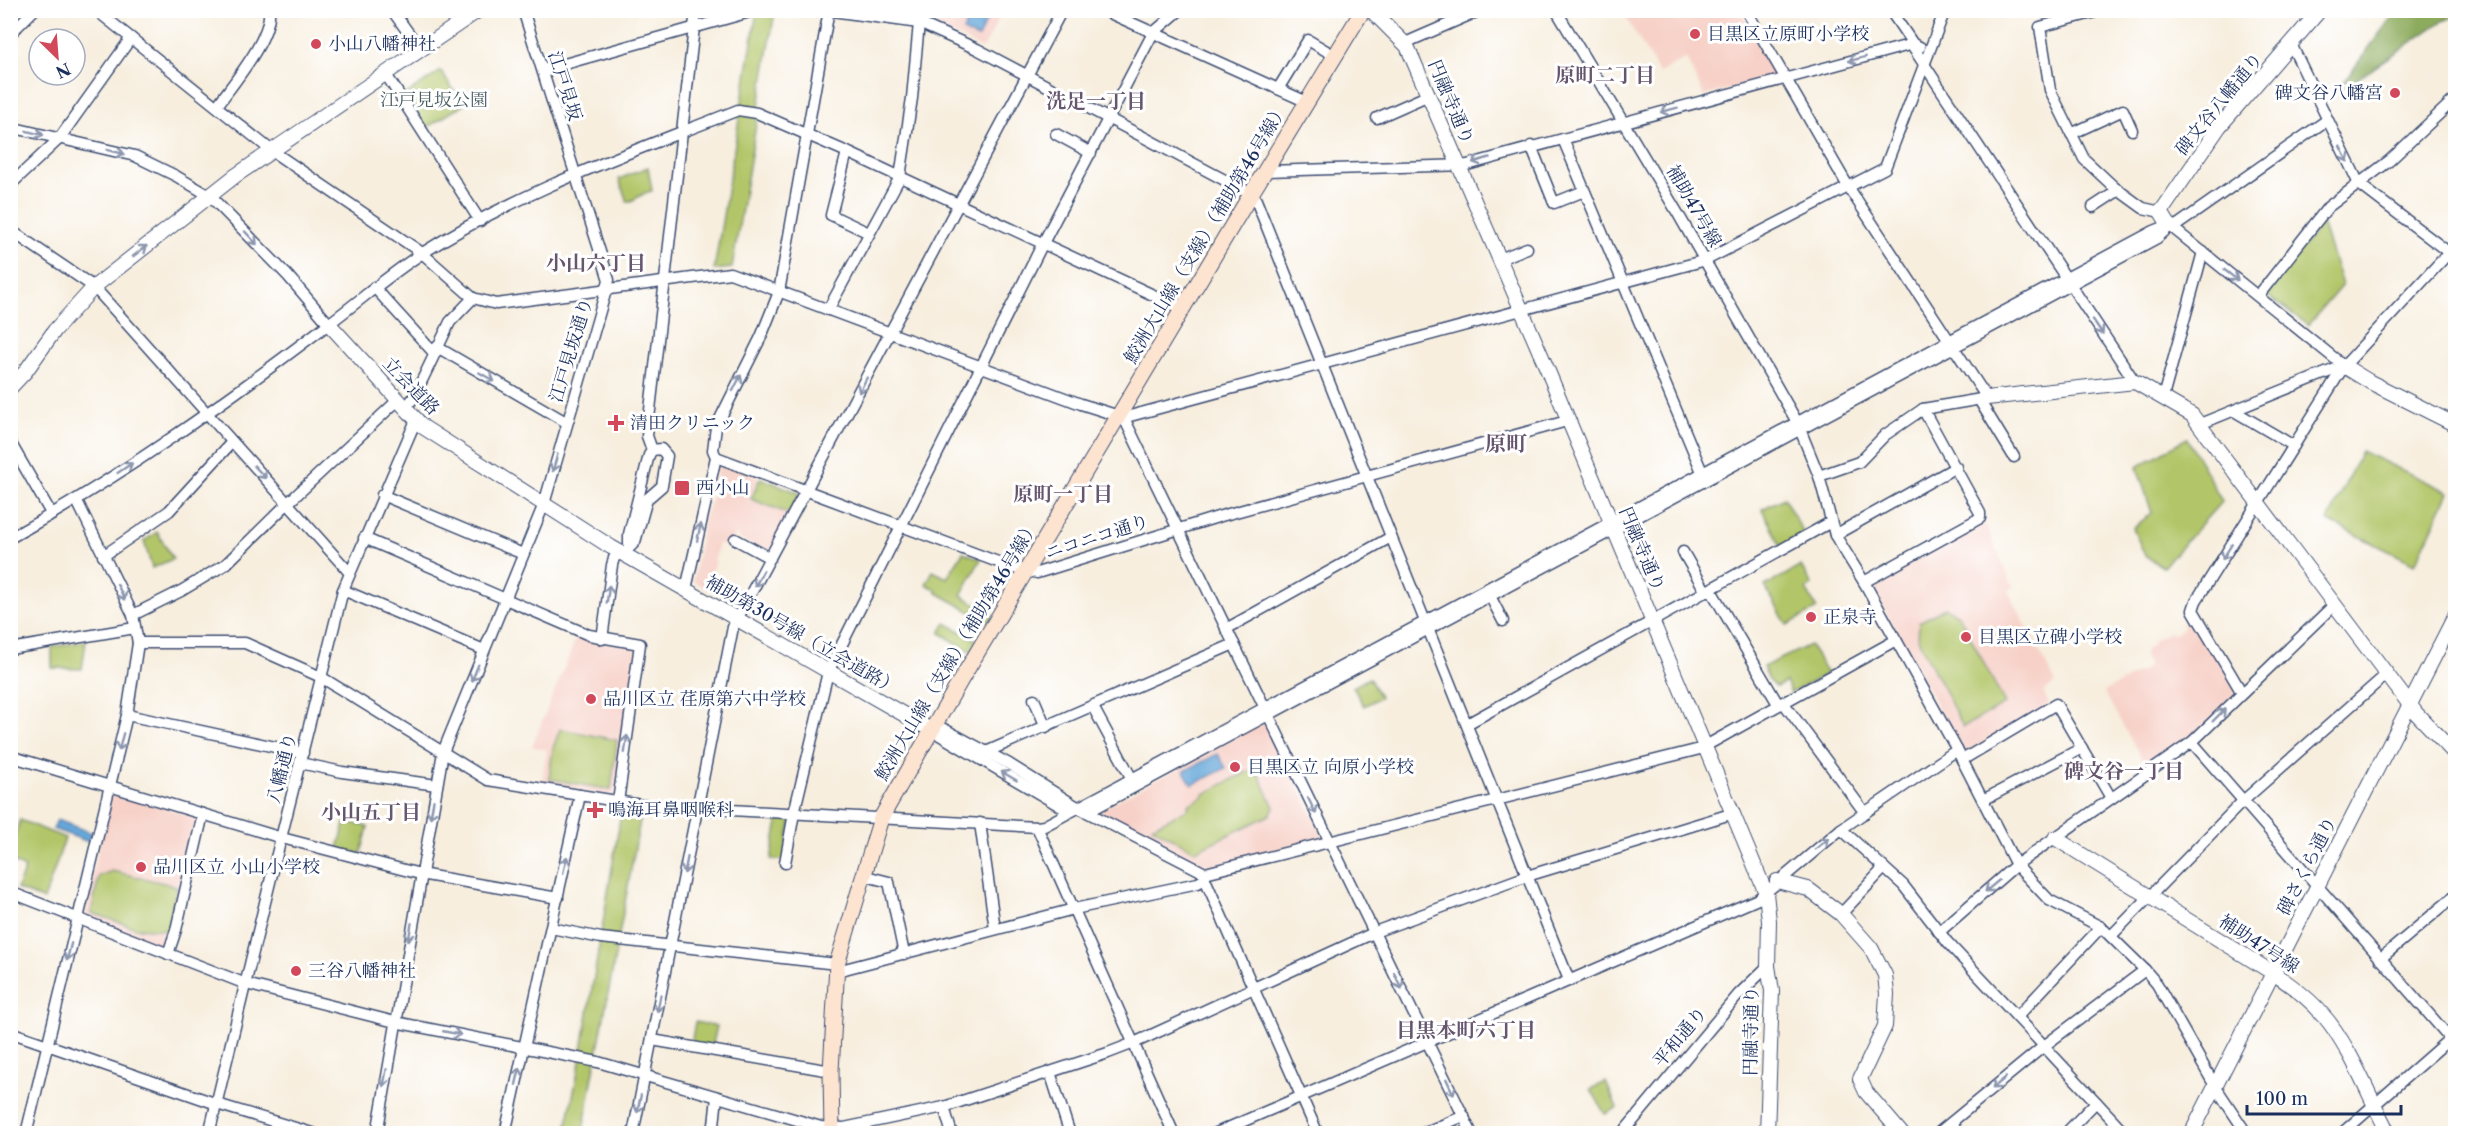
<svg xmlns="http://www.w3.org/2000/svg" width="2466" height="1144" viewBox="0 0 2466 1144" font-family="'Libre Caslon Text','Noto Serif JP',serif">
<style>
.built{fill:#f7d1c8}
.green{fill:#b2c669;stroke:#667a64;stroke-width:1.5}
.forest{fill:#8dab5d;stroke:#546d5e;stroke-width:1.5}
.water{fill:#66a7d9;stroke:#406b9c;stroke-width:1.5}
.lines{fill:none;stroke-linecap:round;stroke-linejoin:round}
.minor-casing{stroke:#3c4c71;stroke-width:13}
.tertiary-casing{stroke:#3c4c71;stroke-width:16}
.secondary-casing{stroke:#3c4c71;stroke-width:17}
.minor{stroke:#fff;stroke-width:10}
.tertiary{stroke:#fff;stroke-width:14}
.secondary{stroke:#fde4d1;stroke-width:15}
.oneway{stroke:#8d97ae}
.poi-dot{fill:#d1495b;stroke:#fff;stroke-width:2}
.labels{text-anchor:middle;stroke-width:6;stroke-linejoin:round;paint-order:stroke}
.poi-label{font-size:18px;fill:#1b2f5e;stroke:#fff;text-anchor:start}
.street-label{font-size:18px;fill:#1b2f5e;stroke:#fff}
.park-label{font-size:18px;fill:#485c61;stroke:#fff}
.neighbourhood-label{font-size:20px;font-weight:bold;fill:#66566e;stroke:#fff}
.quarter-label{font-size:21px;font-weight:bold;fill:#66566e;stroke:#fff}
</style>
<rect width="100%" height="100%" fill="#fff"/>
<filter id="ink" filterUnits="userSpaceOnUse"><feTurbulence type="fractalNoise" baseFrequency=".0167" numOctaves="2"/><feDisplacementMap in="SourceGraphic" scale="12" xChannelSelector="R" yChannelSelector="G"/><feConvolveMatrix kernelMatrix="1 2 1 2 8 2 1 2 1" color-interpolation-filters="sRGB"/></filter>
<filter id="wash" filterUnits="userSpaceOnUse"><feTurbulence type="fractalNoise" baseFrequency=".008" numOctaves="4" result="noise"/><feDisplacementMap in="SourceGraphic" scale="24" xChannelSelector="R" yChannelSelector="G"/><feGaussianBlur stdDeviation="1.35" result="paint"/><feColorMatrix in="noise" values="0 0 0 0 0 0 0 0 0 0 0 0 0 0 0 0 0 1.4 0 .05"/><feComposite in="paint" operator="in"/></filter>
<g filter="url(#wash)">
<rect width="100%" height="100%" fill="#f7eede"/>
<!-- built -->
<g class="built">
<polygon points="922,11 1003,11 983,49 926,21"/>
<polygon points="1622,11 1740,11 1777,73 1777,76 1704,96 1686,58 1659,73"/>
<polygon points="719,462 758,477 739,526 750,500 789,515 768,554 738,538 736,533 730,548 718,543 709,590 693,581 704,518 714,492"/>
<polygon points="1984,522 2013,587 2008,591 2056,683 2043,692 2049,704 1964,755 1874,590 1875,583"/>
<polygon points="2193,617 2235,689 2235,694 2189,739 2147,768 2104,692 2148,667 2144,656 2145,650 2153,644 2152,641 2170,632 2172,635 2184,629 2181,624"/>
<polygon points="578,634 597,642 633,646 637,653 615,792 611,796 541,785 547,750 532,746"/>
<polygon points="1264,723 1268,724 1323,837 1213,866 1199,862 1101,814 1101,809"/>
<polygon points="116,793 197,818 199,822 168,947 164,950 84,917 83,911 111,796"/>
</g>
<!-- green -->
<g class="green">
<polygon points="757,11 775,11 732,268 714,270"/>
<polygon points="441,71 463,105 426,128 405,95"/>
<path d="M648 167 652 191C642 192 637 200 627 202L619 179Z"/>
<polygon points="2322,223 2342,285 2308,325 2265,294"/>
<polygon points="2187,438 2222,501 2163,567 2145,556 2133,528 2152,513 2137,467"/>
<polygon points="2361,451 2449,492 2415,564 2328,521"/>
<polygon points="760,478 800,493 789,514 751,499"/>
<polygon points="1784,498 1804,534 1781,547 1762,509"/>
<polygon points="157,532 173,559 152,568 144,541"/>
<polygon points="963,552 981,559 961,595 993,615 989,622 937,593 935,589 926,584 933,571 947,578"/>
<polygon points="1801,566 1812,585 1806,589 1817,609 1787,625 1765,586"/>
<polygon points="1945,608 1959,615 2005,704 1963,727 1918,639 1919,622"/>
<polygon points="946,623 978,641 971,652 940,633"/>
<polygon points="86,641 82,669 52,668 52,647"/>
<polygon points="1810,645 1827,674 1791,693 1786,682 1776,687 1769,680 1763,667"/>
<polygon points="1369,678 1380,697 1364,706 1353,687"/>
<polygon points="560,729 617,740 611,790 549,779 553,748"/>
<polygon points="1249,771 1257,771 1274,807 1270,815 1195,851 1152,827 1189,808 1188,805 1204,796 1204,794"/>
<polygon points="622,807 642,810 584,1125 582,1133 565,1134 580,1062"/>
<polygon points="779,816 792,817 784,861 771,859"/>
<polygon points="20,820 65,838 44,900 17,889 25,868 11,861 11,848"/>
<polygon points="346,821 368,827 361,854 338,848"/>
<polygon points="112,871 177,886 167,930 136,928 91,913 99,876"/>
<polygon points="695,1022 717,1026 712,1048 691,1045"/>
<polygon points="1606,1082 1617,1108 1605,1114 1591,1089"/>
</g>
<!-- forest -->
<polygon class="forest" points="2396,11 2455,11 2455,16 2441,22 2346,87 2343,83"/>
<!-- water -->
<g class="water">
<polygon points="972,11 991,11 978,38 963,31"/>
<polygon points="1218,754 1226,768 1192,785 1184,771"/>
<polygon points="57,820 92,833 89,842 53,829"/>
</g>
</g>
<g filter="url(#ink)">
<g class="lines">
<defs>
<g id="minor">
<polyline points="96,10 272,151 422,253 473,298 496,304 730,273 1081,404 1119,416 1130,416 1706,260 1885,168 1945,10"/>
<polyline points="392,10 420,49"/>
<polyline points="825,10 919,23 977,49 1251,194 1256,200 1569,980"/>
<polyline points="1103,10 1307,102"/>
<polyline points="1556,10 1677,212 1797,422 1819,476 1835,535 1864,582 1957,750 2016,865 2049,900 2101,927 2145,970 2157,984 2215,1086 2247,1134"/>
<polyline points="1746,10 1849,188 1987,398 1923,409 1885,435 1859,462 1819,476"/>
<polyline points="1890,10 1913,44 1920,47"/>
<polyline points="2103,10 2040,27 2050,90 2084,159 2114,187 2143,208 2161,212"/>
<polyline points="10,34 34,10"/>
<polyline points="1405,43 1481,10"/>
<polyline points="2291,44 2359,184 2456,258"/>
<polyline points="1912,46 2135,382"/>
<polyline points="543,70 757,10"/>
<polyline points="385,73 480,221"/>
<polyline points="1278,89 1308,40 1335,56"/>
<path d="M217 106C233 83 272 38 269 10"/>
<polyline points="1377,118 1429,95"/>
<polyline points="10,127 135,156 176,176 210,196 288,276 329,324"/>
<polyline points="1056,134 1091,153"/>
<polyline points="2071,134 2123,110 2132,130"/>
<polyline points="1563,139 1705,479"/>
<polyline points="1531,146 1554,203 1584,191"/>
<polyline points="847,152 831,215 869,233"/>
<polyline points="1266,171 1467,165 1913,44"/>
<polyline points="10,185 59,139 131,38"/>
<polyline points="2093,207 2119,190"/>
<polyline points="2169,225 2344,366"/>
<polyline points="2173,228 2327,120"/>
<polyline points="10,230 94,287 349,572"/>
<polyline points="1500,259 1527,248"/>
<polyline points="374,287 434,353"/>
<polyline points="2258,296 2328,207 2389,161 2456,98"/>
<polyline points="828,310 900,177 912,98 919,23 915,10"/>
<polyline points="437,347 566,422"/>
<polyline points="2163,397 2203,252"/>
<polyline points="1980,399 1981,403 2014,457"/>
<polyline points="405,409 414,397 450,322 473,298"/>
<polyline points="2234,411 2294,446"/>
<polyline points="1123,416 1472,1134"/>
<polyline points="2449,422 2456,411"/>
<polyline points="2201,426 2205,422 2343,366"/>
<polyline points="10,442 52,515"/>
<polygon points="661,449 667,456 662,486 647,499 635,542 629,548 629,534 649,455 652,450"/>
<polyline points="652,450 647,436 696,10"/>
<polyline points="716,457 1014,568 1037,573 1221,516 1567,421"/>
<polyline points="382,495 523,554"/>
<polyline points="1835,535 1956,467"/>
<path d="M10 538C120 477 223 404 323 328 356 304 386 277 421 254 519 191 630 153 738 110L757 113 847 152 1183 309"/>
<polyline points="364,538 589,635 640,644 618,802"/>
<polyline points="735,539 770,558"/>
<polyline points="1683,552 1706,592"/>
<polyline points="103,556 169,511 232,442"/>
<polyline points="1864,582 1980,518 1980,513 1923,409"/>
<polyline points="686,589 716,457 713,450 716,427 761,337 779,292 829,10"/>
<polyline points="343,590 484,650"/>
<polyline points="1711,590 1778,704"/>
<polyline points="1490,596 1503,621"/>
<polyline points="133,615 181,591 226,564 288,503 397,401"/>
<polyline points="1226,629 1391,537"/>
<polyline points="602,639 612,565 614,558 621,552"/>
<polyline points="138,643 245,643 321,677 488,780 641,805 1037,827 1044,826 2154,231 2169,225"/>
<polyline points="10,649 135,628"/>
<polyline points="2242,693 2193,610 2196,601 2344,366 2456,245"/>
<polyline points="1034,699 1046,727"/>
<polyline points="1783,702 1865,813"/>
<polyline points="1093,707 1132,779"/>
<polyline points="127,715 303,753"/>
<polyline points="1467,724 1831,522"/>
<polyline points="931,730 1065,809 1095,808 2157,238 2168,228"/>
<polyline points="931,730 944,729 1009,764 1079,808 1205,873 1700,749 1896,640"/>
<polyline points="2192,742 2456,1045"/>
<polyline points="986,752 1234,644"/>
<polyline points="10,756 282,838 420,874 558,898"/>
<polyline points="1962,760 2056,704 2111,798"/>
<polyline points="300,763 342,772 437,785"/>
<polyline points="1983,800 2082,748"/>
<polyline points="980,823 995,929"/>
<polyline points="1037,827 1174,1134"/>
<polyline points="1841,829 1903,885 1948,943 2126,1134"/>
<polyline points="785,863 794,813 828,672 1042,245 1153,33 1180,10"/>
<polyline points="1205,873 1205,879 1318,1134"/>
<polyline points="862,875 889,882 904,954"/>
<polyline points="10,892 246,984 395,1022 598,1062 821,1127 844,1128 944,1107 1108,1053 1134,1043 1380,930 1527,876 1734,813"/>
<polyline points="1841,914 1884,868"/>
<polyline points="551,928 601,938 837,964"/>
<polyline points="1939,932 2016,865 2192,742 2335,604"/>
<polyline points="2111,936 2243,801 2388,673"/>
<polyline points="168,954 176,930 203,814"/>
<polyline points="2380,959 2456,895"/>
<polyline points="837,971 1074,909 1198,883 1205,879"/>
<polyline points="2017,1017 2101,927"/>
<polyline points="10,1032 217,1104 315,1134"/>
<polyline points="652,1040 831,1071"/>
<polyline points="1050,1072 1070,1134"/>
<polyline points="944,1107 952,1134"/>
<polyline points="1951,1123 1960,1134"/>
<polyline points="26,1134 127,715 138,643 133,615 77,501"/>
<polyline points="209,1134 269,886 343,590 416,420"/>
<polyline points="377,1134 443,752 544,504 609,280 523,10"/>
<polyline points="505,1134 580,795"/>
<polyline points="633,1134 733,627 1062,10"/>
<polyline points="713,1134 717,1097"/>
<polyline points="1214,1134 1758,899 1841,829 1957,750"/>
<polyline points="1421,1134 1464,1116"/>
<polyline points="1622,1134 1739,994 1768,966"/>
<polyline points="1937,1134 2044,1046 2145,970"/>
<polyline points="2065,1134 2096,1102"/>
<polyline points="2341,1134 2454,1035"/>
</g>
<g id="tertiary">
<polyline points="1371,10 1407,46 1545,364 1766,893 1769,921 1768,966 1772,991 1767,1134"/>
<polyline points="2169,225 2161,212 2219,127 2320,10"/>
<polyline points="329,324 423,427 611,547 931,730"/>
<polyline points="2344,366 2370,382 2456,425"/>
<polyline points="10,388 25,372 55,330 94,287 235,176 479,10"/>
<polyline points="1987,398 2135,382 2192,415 2416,713 2456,755"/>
<path d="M2055 838 2273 973C2291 985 2309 998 2323 1015 2350 1045 2369 1097 2389 1134"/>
<polyline points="1777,881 1808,889 1841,914 1871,948 1885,975 1887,994 1885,1026 1860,1079 1866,1092 1902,1134"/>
<polyline points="2191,1134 2456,614"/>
</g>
<polyline id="secondary" points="832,1134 831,1071 837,964 881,818 962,678 1251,194 1363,10"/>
</defs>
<!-- minor casing -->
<use href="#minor" class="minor-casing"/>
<!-- tertiary casing -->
<use href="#tertiary" class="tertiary-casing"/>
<!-- secondary casing -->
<use href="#secondary" class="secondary-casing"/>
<!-- minor -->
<use href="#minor" class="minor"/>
<!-- tertiary -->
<use href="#tertiary" class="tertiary"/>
<!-- secondary -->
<use href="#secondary" class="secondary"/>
</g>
<!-- one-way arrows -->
<defs><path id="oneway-shaft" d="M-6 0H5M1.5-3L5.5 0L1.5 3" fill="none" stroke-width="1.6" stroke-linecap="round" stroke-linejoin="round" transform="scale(1.5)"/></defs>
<g class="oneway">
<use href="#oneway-shaft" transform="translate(1857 59) rotate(166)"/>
<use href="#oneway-shaft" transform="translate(1669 110) rotate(165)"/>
<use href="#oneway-shaft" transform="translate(35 133) rotate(14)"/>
<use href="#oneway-shaft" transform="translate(116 152) rotate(13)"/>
<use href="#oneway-shaft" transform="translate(2344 154) rotate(63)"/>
<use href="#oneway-shaft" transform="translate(1481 160) rotate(164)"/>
<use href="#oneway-shaft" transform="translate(251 238) rotate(47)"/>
<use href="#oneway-shaft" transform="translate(140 251) rotate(-38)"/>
<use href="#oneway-shaft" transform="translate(2231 275) rotate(38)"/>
<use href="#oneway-shaft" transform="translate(2098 327) rotate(56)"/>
<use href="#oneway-shaft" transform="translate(487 377) rotate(30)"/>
<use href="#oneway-shaft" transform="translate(737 383) rotate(-63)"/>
<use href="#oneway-shaft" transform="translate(863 385) rotate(118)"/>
<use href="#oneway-shaft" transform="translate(555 463) rotate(106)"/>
<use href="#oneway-shaft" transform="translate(125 468) rotate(-34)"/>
<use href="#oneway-shaft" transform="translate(260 472) rotate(47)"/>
<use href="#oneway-shaft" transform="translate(699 532) rotate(-78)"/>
<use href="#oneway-shaft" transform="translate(2227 552) rotate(122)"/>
<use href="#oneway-shaft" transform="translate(759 579) rotate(118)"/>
<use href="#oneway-shaft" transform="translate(121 592) rotate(63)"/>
<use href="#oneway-shaft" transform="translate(608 594) rotate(-82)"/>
<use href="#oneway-shaft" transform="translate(475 673) rotate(112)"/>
<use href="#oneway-shaft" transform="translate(2219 715) rotate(-45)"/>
<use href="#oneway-shaft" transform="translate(121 742) rotate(104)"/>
<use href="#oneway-shaft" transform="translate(626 744) rotate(-82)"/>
<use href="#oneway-shaft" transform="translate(1009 776) rotate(-150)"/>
<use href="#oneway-shaft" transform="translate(1312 806) rotate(64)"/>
<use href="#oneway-shaft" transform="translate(432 809) rotate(100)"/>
<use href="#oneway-shaft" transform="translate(1822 844) rotate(-38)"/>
<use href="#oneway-shaft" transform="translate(565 865) rotate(-77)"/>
<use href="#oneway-shaft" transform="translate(686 865) rotate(101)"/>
<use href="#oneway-shaft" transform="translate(1992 886) rotate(140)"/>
<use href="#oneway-shaft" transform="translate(410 932) rotate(100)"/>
<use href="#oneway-shaft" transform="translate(69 952) rotate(104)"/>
<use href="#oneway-shaft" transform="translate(1398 981) rotate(64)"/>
<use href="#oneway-shaft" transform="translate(659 1003) rotate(101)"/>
<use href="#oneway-shaft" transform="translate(452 1033) rotate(11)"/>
<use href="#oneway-shaft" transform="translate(518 1076) rotate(-77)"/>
<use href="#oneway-shaft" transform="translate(385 1078) rotate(100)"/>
<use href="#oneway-shaft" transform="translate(1999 1083) rotate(140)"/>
<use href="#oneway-shaft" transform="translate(1450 1087) rotate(65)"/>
<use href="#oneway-shaft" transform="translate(639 1104) rotate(102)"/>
</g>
</g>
<!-- markers -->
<g class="poi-dot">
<circle cx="1695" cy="34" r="6"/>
<circle cx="316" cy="44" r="6"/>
<circle cx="2395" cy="93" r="6"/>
<path d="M613 414h6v6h6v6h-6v6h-6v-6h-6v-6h6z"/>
<rect x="674" y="480" width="16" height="16" rx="3"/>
<circle cx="1811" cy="617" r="6"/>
<circle cx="1966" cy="637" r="6"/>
<circle cx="591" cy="699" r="6"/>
<circle cx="1235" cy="767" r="6"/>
<path d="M592 801h6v6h6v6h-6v6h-6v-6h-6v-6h6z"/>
<circle cx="141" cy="867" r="6"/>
<circle cx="296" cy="971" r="6"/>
</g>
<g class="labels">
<!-- poi labels -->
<g class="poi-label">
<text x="1707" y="40">目黒区立原町小学校</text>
<text x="328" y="50">小山八幡神社</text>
<text x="2383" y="99" text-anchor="end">碑文谷八幡宮</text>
<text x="630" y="429">清田クリニック</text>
<text x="696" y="494">西小山</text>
<text x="1823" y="623">正泉寺</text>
<text x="1978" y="643">目黒区立碑小学校</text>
<text x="603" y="705">品川区立 荏原第六中学校</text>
<text x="1247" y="773">目黒区立 向原小学校</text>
<text x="608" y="816">鳴海耳鼻咽喉科</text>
<text x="153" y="873">品川区立 小山小学校</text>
<text x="308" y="977">三谷八幡神社</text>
</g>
<!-- street labels -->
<g class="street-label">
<text transform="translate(565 86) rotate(72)" y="6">江戸見坂</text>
<text transform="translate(1451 102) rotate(67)" y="6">円融寺通り</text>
<text transform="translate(2219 104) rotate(-51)" y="6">碑文谷八幡通り</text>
<text transform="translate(1694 206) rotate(60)" y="6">補助47号線</text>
<text transform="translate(1206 233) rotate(-59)" y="6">鮫洲大山線（支線）（補助第46号線）</text>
<text transform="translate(571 350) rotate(-73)" y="6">江戸見坂通り</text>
<text transform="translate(411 386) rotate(46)" y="6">立会道路</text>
<text transform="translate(1097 537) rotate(-18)" y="6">ニコニコ通り</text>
<text transform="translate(1642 549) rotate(67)" y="6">円融寺通り</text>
<text transform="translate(802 635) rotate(30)" y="6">補助第30号線（立会道路）</text>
<text transform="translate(957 650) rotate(-59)" y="6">鮫洲大山線（支線）（補助第46号線）</text>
<text transform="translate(282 768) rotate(-76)" y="6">八幡通り</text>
<text transform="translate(2307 866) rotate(-63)" y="6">碑さくら通り</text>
<text transform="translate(2259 944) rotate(33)" y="6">補助47号線</text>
<text transform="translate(1751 1031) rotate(-89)" y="6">円融寺通り</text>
<text transform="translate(1680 1037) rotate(-50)" y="6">平和通り</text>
</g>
<!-- park labels -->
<g class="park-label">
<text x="434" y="106">江戸見坂公園</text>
</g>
<!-- neighbourhood labels -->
<g class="neighbourhood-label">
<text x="1605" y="82">原町二丁目</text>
<text x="1096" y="108">洗足一丁目</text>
<text x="596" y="270">小山六丁目</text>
<text x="1063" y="501">原町一丁目</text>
<text x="2124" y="778">碑文谷一丁目</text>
<text x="371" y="819">小山五丁目</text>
<text x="1466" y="1037">目黒本町六丁目</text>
</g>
<!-- quarter labels -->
<g class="quarter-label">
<text x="1506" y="451">原町</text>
</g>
</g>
<!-- margin -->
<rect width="2466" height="1144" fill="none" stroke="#fff" stroke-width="36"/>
<!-- north arrow -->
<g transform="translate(57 57) rotate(155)"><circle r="28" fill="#ffffff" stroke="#a4acbf" stroke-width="1.5"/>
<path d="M0-4.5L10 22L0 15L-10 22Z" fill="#d1495b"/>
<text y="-9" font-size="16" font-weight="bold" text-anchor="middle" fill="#1b2f5e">N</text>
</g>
<!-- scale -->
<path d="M2247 1105v9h154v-9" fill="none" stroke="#1b2f5e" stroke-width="3"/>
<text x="2256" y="1105" font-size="18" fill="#1b2f5e" stroke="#ffffff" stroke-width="4.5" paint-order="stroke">100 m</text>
</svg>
